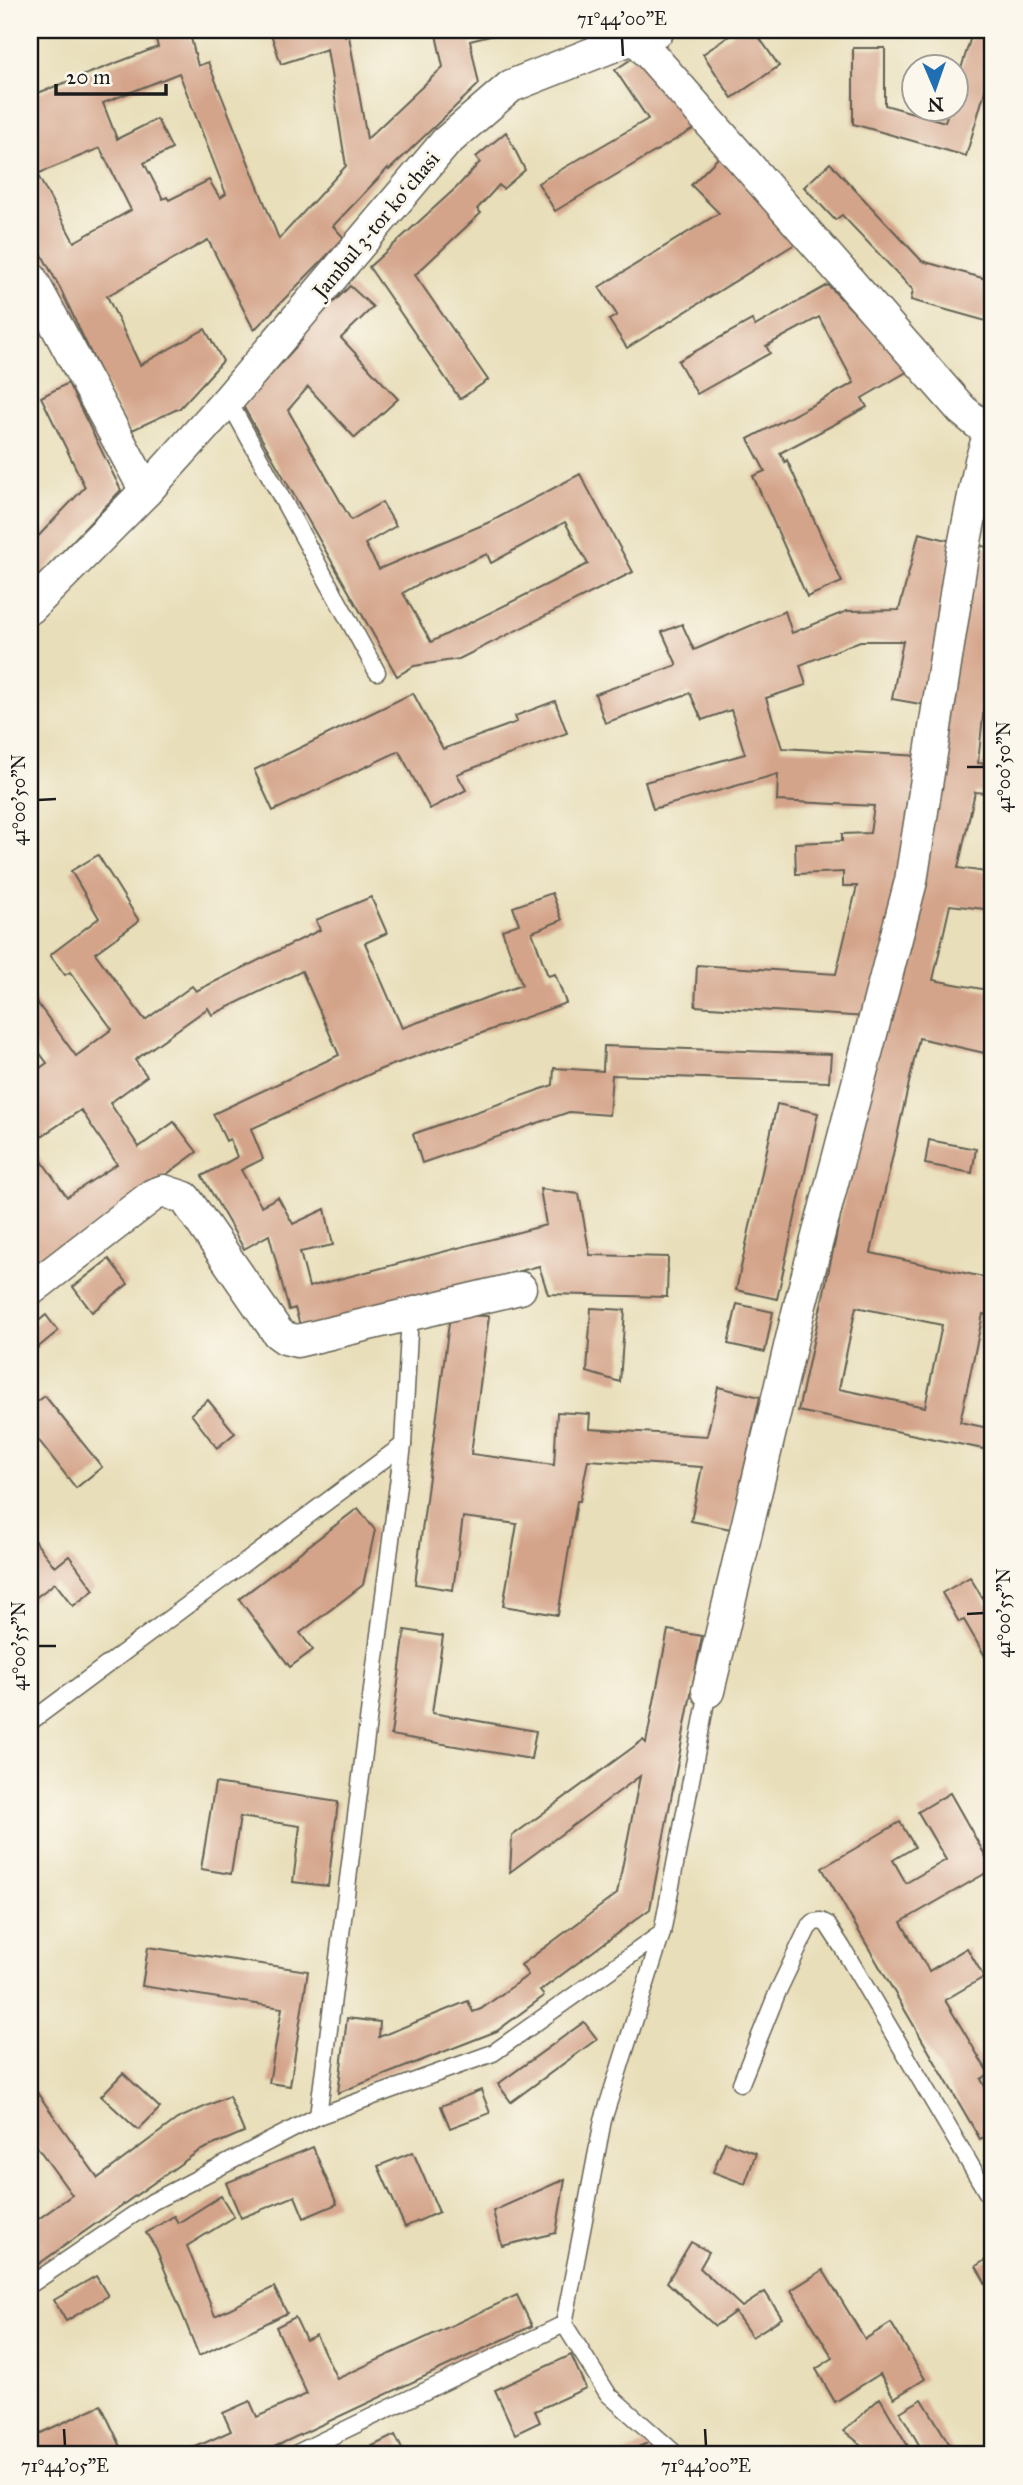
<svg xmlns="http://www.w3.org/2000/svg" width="1023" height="2485" viewBox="0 0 1023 2485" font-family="'IM FELL Great Primer',serif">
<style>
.building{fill:#d4a48a;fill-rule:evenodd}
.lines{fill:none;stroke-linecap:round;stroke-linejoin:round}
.service-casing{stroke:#636053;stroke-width:19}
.minor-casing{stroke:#636053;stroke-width:35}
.service{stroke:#fff;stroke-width:16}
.minor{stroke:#fff;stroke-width:32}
.ticks{fill:none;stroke:#1c1c1c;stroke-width:2.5}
.labels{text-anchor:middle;stroke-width:6;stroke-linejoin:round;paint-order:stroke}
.street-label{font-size:21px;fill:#1c1c1c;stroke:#fbf7ec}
.neatline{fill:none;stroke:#1c1c1c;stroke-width:2.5}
.ticks-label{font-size:18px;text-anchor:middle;fill:#1c1c1c}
</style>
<rect width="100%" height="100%" fill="#fbf7ec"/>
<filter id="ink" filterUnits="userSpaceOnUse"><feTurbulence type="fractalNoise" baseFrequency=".0143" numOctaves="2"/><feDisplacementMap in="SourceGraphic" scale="14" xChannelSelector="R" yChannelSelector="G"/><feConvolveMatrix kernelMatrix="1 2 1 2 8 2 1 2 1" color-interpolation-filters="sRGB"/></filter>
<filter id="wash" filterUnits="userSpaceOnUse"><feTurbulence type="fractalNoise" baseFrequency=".00686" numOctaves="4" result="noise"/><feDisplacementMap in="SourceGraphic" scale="28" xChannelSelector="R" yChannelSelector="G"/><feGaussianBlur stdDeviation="1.57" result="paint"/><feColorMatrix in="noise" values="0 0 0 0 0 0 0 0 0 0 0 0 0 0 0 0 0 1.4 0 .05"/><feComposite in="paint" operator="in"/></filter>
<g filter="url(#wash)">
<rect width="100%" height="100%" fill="#e8deb9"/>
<g id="blocks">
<!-- building -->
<g class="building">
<path d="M153 30H189L198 66 208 62 279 239 346 166 327 49 281 64 271 34 274 32 273 30H343L345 36H349L367 139 443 67 435 30 510 31 470 41 479 84 389 170 388 168 333 226 344 238 254 330 208 240 107 296 140 365 205 329 223 361 180 408 128 432 60 288 30 233V96L158 47ZM179 73 226 194 220 198 209 180 169 200 167 197 163 199 144 163 172 149 157 119 117 139 103 103ZM100 148 131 210 74 242 37 174Z"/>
<polygon points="738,30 754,30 779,66 732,98 703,54"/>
<polygon points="973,30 993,30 993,63 966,156 853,124 853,48 885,48 885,105 945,122 949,108 956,108 956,85"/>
<polygon points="642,52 695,128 555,211 538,183 648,119 615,70"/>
<polygon points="506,132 525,170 503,189 499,185 477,209 481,213 415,275 488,380 460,399 369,267 457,187 480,162 476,157"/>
<polygon points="719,157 779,218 795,244 627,348 609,320 617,315 599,287 719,213 691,185"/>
<polygon points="830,163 922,261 993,281 993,323 911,300 913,290 842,215 835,220 804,187"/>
<polygon points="828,285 910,370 862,398 867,407 780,453 785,462 787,460 842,582 807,597 753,476 765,471 748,439 854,383 819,317 766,346 770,353 697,394 678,361 752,320 755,326"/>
<path d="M350 286 373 307 341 338 398 399 355 438 308 387 288 410 351 520 382 502 396 526 365 544 379 569 492 521 580 474 633 572 459 659 414 666 397 676 243 406 302 340 299 336ZM565 522 588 564 431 642 403 593 426 580 487 554 491 563Z"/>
<polygon points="68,383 121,490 30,586 30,545 85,487 41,397"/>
<polygon points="919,533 955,542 937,610 944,610 926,705 892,699 903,641 860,641 800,665 806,685 766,698 782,748 920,756 905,859 867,1017 695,1006 697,965 836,974 857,886 843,886 843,872 796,874 795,843 842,841 842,834 870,833 874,806 777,801 778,774 653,809 645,782 745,754 731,710 702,720 690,693 605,723 595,694 677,665 662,632 682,624 694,650 785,611 792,633 847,611 899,610"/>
<path d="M971 544 993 548V603L990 620H993V679H987L978 763 990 764 989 776 993 777V807L986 806 987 793 975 792 958 868 993 873V910L950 905 933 980 993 991V1055L919 1038 871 1253 993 1279V1316L983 1314 960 1422 993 1429V1451L798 1411 889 994ZM856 1307 942 1325 925 1407 839 1389Z"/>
<polygon points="413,693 443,749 517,722 515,716 555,701 567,733 457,774 466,790 430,809 399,751 273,811 254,770"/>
<path d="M98 855 139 921 95 953 145 1020 192 986 196 991 320 930 316 920 371 897 387 933 365 943 402 1028 522 985 502 930 519 924 513 907 552 893 562 920 532 932 548 976 555 974 566 1003 381 1069 251 1129 263 1159 241 1170 261 1206 278 1197 293 1224 325 1209 333 1245 300 1252 309 1287 546 1225 540 1189 579 1194 590 1255 668 1257 667 1297 548 1294 539 1266 301 1329 295 1308 289 1310 269 1235 244 1249 202 1176 237 1157 230 1139 226 1141 213 1114 339 1055 302 971 212 1015 208 1008 135 1060 147 1076 110 1103 139 1147 174 1122 197 1152 30 1274V1075L47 1063 30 1040V993L76 1056 112 1029 70 972 65 975 50 955 99 918 71 871ZM81 1110 117 1164 67 1197 30 1144Z"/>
<polygon points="604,1046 831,1054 829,1082 612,1075 609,1115 569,1112 422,1163 413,1134 553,1085 554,1068 603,1071"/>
<polygon points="777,1104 818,1113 777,1299 736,1290"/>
<polygon points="929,1140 976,1149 972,1173 925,1164"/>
<polygon points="109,1259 128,1284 92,1312 73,1287"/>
<polygon points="737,1304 773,1312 765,1352 728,1344"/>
<polygon points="591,1308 625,1310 620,1382 587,1372"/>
<polygon points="46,1315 58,1331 30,1354 30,1328"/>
<polygon points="450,1315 489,1316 471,1454 554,1465 557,1412 590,1414 589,1429 707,1436 718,1387 760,1397 731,1529 691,1521 702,1467 588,1460 580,1501 577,1501 558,1615 503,1606 517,1524 463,1517 453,1590 415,1584"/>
<polygon points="45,1396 102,1467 76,1488 30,1429 30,1407"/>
<polygon points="208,1400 235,1433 217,1448 191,1414"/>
<polygon points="358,1508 375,1530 363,1585 300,1633 313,1650 290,1667 239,1599"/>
<polygon points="30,1535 55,1567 69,1556 94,1590 73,1606 55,1583 30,1602"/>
<polygon points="970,1577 987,1606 993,1602 993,1670 964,1620 959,1622 942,1593"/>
<polygon points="405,1630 443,1636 432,1713 536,1731 531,1759 391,1735"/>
<polygon points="668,1630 702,1636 650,1909 540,1991 544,1996 497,2031 338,2093 347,2018 380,2022 379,2037 468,2001 473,2012 481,2009 528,1975 521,1965 617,1894 640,1776 510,1872 512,1836 643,1740 646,1743"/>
<polygon points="215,1783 338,1802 328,1886 293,1882 300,1826 240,1817 231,1874 201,1869"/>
<polygon points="950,1793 993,1869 901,1922 929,1971 967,1948 984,1977 945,2000 989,2074 981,2079 993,2101 993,2131 980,2139 822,1868 900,1822 915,1847 893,1860 906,1883 946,1860 918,1812"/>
<polygon points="148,1947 308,1971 290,2086 269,2083 282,2008 142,1986"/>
<polygon points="584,2022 597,2039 511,2102 498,2084"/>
<polygon points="123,2073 160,2108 138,2130 101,2096"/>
<polygon points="481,2090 490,2113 450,2128 441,2106"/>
<polygon points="36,2091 98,2178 177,2119 229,2096 244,2132 199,2151 30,2270 30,2225 72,2195 30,2137 30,2095"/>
<polygon points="725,2142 756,2153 745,2184 713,2172"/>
<polygon points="313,2147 337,2204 304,2218 295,2196 241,2218 226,2183"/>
<polygon points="413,2152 439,2212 405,2227 378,2166"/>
<polygon points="565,2179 556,2233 502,2246 493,2211"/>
<polygon points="221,2196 234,2217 187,2246 215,2316 274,2287 287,2313 199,2356 156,2248 146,2233 174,2216 178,2223"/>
<polygon points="691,2242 709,2252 700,2268 742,2307 765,2292 782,2318 752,2337 735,2312 715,2326 667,2282"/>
<polygon points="993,2255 993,2297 976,2266"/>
<polygon points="823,2270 865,2339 891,2323 925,2379 894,2398 880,2374 835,2402 816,2369 833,2358 791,2290"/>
<polygon points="96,2276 108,2296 66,2321 54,2300"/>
<polygon points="517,2295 532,2326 257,2455 178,2455 231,2431 223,2413 250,2401 257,2417 307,2394 276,2327 295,2317 306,2340 316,2335 337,2379"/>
<polygon points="571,2355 586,2388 535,2411 540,2422 515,2434 495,2390"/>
<polygon points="880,2398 913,2455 874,2455 844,2431"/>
<polygon points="922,2399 956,2455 925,2455 900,2412"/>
<polygon points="101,2405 125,2455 30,2455 30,2438"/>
<polygon points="395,2435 405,2455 354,2455"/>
<polygon points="654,2440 670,2455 621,2455"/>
</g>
</g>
</g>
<g filter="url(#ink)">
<use href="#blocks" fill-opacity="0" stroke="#636053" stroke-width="2"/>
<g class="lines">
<defs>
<g id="service">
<polyline points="228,400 377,672"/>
<polyline points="30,1722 403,1445 410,1314"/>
<polyline points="662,1933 603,2120 564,2324 608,2394 677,2455"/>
<polyline points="741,2083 778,1991 808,1928 814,1922 821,1921 827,1924 842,1947 993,2203"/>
<polyline points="318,2116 493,2053 662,1933 708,1691"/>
<polyline points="30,2285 152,2202 318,2116 403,1445"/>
<polyline points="293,2455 564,2324"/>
</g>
<g id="minor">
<polyline points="635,37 962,410 990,433 981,461 962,556 911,881 800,1305 708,1691"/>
<polyline points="30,277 146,491"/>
<polyline points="30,608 146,491 228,400 446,142 511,86 635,37 658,30"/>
<polyline points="30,1290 153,1195 164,1191 185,1198 278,1333 285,1338 297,1341 520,1288"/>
</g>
</defs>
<!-- service casing -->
<use href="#service" class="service-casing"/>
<!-- minor casing -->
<use href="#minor" class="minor-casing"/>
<!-- service -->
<use href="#service" class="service"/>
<!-- minor -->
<use href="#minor" class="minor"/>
</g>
</g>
<!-- ticks -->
<path class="ticks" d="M622 38 623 56M967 767H984M38 800 56 799M967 1614 984 1613M38 1646H56M64 2429 65 2446M705 2429 706 2446"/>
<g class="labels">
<!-- street labels -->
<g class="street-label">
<text transform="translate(376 225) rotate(-50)" y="7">Jambul 3-tor koʻchasi</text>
</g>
</g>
<!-- margin -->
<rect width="1023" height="2485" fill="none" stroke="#fbf7ec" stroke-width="77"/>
<!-- north arrow -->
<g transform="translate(935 88) rotate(178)"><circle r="33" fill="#fbf7ec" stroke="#a29f99" stroke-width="2"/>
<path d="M0-5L12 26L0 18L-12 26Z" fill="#1f6fb2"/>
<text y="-10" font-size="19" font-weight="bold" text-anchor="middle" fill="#1c1c1c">N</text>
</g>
<!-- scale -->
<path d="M56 84v10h110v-10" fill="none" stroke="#1c1c1c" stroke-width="3.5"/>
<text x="66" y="84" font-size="21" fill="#1c1c1c" stroke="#fbf7ec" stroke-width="5" paint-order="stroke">20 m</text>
<rect x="38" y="38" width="946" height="2408" class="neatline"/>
<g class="ticks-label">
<text x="622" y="25">71°44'00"E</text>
<text transform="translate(1004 767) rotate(-90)" y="6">41°00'50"N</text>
<text transform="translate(19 800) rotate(-90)" y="6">41°00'50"N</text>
<text transform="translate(1004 1613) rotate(-90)" y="6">41°00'55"N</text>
<text transform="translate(19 1646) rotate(-90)" y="6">41°00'55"N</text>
<text x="65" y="2472">71°44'05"E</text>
<text x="706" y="2472">71°44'00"E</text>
</g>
</svg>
